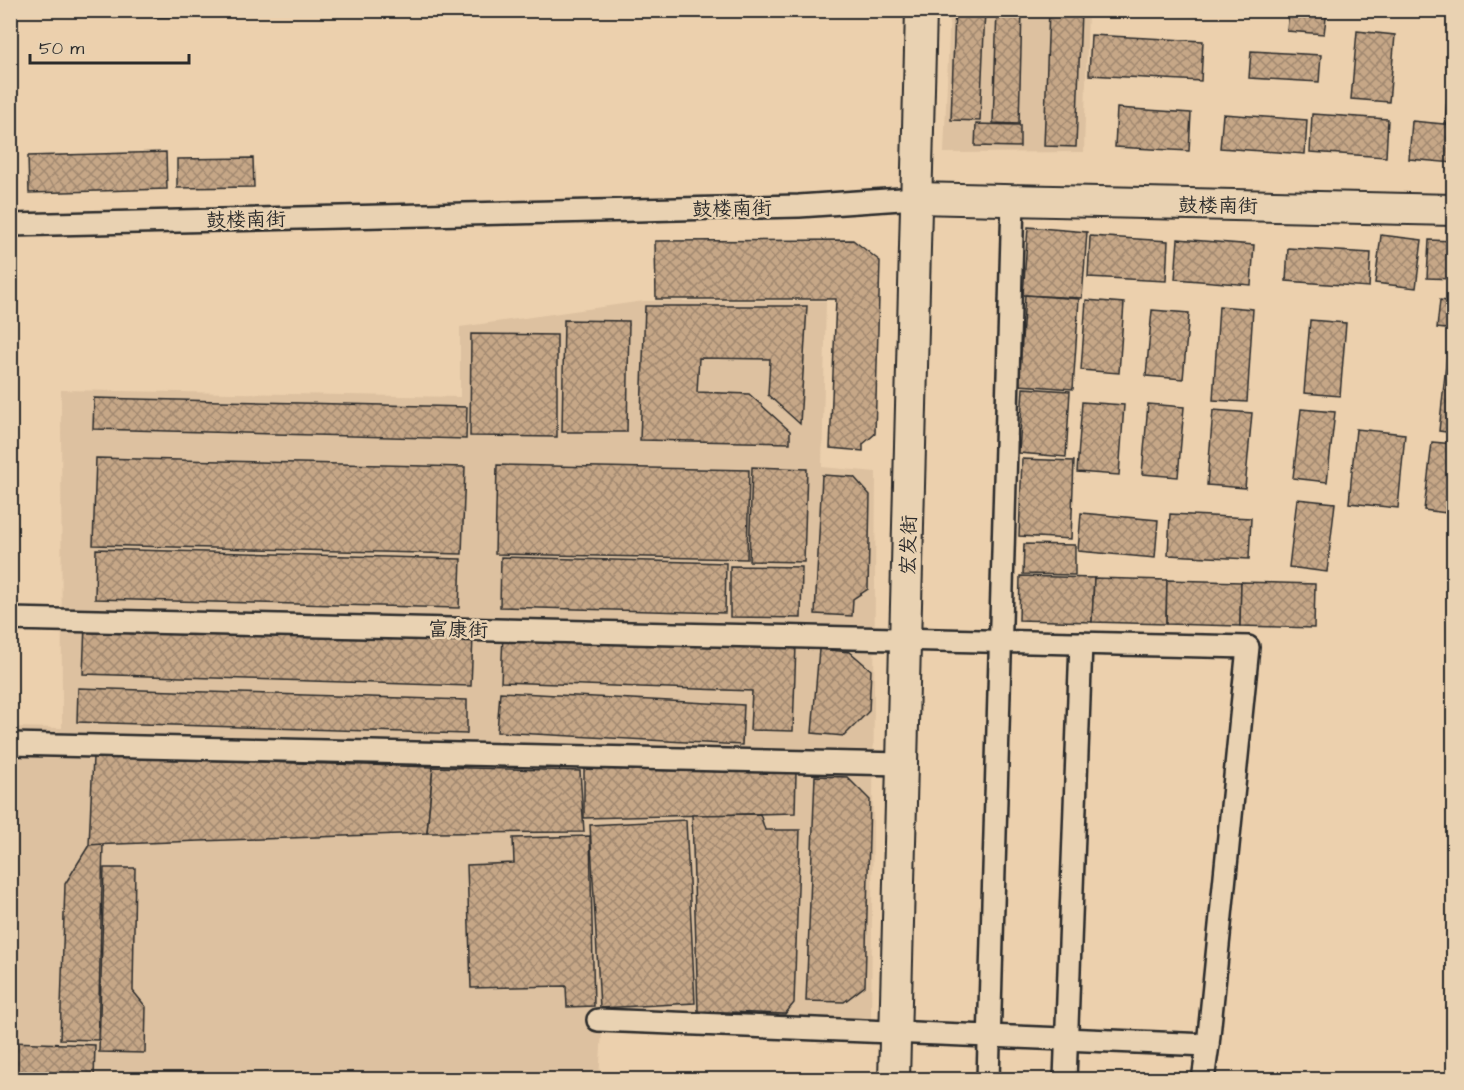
<svg xmlns="http://www.w3.org/2000/svg" width="1464" height="1090" viewBox="0 0 1464 1090" font-family="'Architects Daughter','LXGW WenKai TC',sans-serif">
<style>
.built{fill:#ddc1a0}
.building{fill:url(#building-cross-hatch);stroke:#2b2b2b;stroke-width:1.5}
.lines{fill:none;stroke-linecap:round;stroke-linejoin:round}
.street-casing{stroke:#2b2b2b;stroke-width:26}
.secondary-casing{stroke:#2b2b2b;stroke-width:34}
.street{stroke:#e9d2b2;stroke-width:21}
.secondary{stroke:#e9d2b2;stroke-width:30}
.labels{text-anchor:middle;stroke-width:5;stroke-linejoin:round;paint-order:stroke}
.street-label{font-size:20px;fill:#2b2b2b;stroke:#e9d2b2}
</style>
<defs>
<pattern id="building-cross-hatch" width="8" height="8" patternUnits="userSpaceOnUse" patternTransform="scale(1.5)"><rect width="8" height="8" fill="#c6a787"/><path d="M0 0l8 8M0 8l8-8" fill="none" stroke="#a1886f"/></pattern>
</defs>
<rect width="100%" height="100%" fill="#ecd0ad"/>
<filter id="ink" filterUnits="userSpaceOnUse"><feTurbulence type="fractalNoise" baseFrequency=".0167" numOctaves="2"/><feDisplacementMap in="SourceGraphic" scale="12" xChannelSelector="R" yChannelSelector="G"/><feConvolveMatrix kernelMatrix="1 2 1 2 8 2 1 2 1" color-interpolation-filters="sRGB"/></filter>
<g filter="url(#ink)">
<!-- built -->
<g class="built">
<polygon points="950,11 1088,11 1084,152 944,153"/>
<polygon points="644,301 826,301 822,467 876,472 871,1026 603,1015 599,1079 11,1080 11,727 62,728 61,390 460,397 460,327"/>
</g>
<!-- building -->
<g class="building">
<rect x="105" y="10" width="108" height="7"/>
<polygon points="955,10 985,10 980,121 951,120"/>
<polygon points="997,10 1022,10 1019,124 993,123"/>
<polygon points="1049,10 1081,10 1076,147 1044,146"/>
<polygon points="1289,10 1327,10 1324,34 1287,31"/>
<polygon points="1357,31 1395,35 1389,102 1351,99"/>
<polygon points="1091,35 1203,41 1201,81 1089,75"/>
<polygon points="1251,51 1321,55 1319,82 1249,78"/>
<polygon points="1447,99 1454,99 1454,125 1445,124"/>
<polygon points="1117,108 1191,113 1189,151 1115,147"/>
<polygon points="1223,114 1307,120 1305,154 1220,148"/>
<polygon points="1312,114 1388,119 1386,157 1310,152"/>
<polygon points="1412,121 1454,125 1454,163 1409,159"/>
<polygon points="976,124 1020,125 1020,147 975,146"/>
<polygon points="166,152 167,189 29,193 28,156"/>
<polygon points="253,158 254,187 177,188 177,159"/>
<polygon points="1028,227 1087,232 1082,298 1023,295"/>
<polygon points="1381,235 1422,240 1416,288 1375,283"/>
<polygon points="1090,236 1168,241 1166,281 1088,277"/>
<polygon points="1178,239 1254,245 1251,285 1175,279"/>
<polygon points="853,240 880,261 875,434 863,444 863,451 830,448 836,299 656,299 655,241"/>
<polygon points="1429,240 1454,241 1454,279 1427,278"/>
<polygon points="1288,248 1371,253 1369,287 1286,281"/>
<polygon points="1025,295 1079,299 1073,389 1019,385"/>
<polygon points="1086,300 1124,303 1119,373 1081,370"/>
<polygon points="1440,300 1454,302 1454,330 1437,328"/>
<polygon points="645,306 807,306 800,424 768,395 770,359 699,358 697,392 749,394 790,431 790,443 640,440"/>
<polygon points="1219,306 1253,309 1247,402 1213,400"/>
<polygon points="1152,310 1189,313 1183,379 1146,376"/>
<polygon points="564,320 629,321 627,432 562,432"/>
<polygon points="1310,320 1346,323 1340,396 1304,393"/>
<polygon points="471,334 557,335 557,437 470,436"/>
<polygon points="1448,346 1454,347 1454,433 1439,431"/>
<polygon points="1023,388 1070,391 1066,457 1019,453"/>
<polygon points="94,398 467,407 466,439 93,429"/>
<polygon points="1082,402 1124,405 1119,475 1077,472"/>
<polygon points="1148,404 1184,407 1178,477 1142,474"/>
<polygon points="1301,409 1335,412 1327,482 1293,478"/>
<polygon points="1213,410 1252,413 1245,488 1207,485"/>
<polygon points="1356,429 1405,434 1398,508 1349,503"/>
<polygon points="1432,442 1454,444 1454,514 1424,510"/>
<polygon points="96,458 465,467 462,554 93,545"/>
<polygon points="1022,459 1074,461 1071,539 1019,536"/>
<polygon points="497,465 749,470 747,559 495,554"/>
<polygon points="752,467 807,469 804,562 749,561"/>
<polygon points="822,475 854,477 870,495 868,589 853,599 852,616 815,614"/>
<polygon points="1297,499 1335,503 1327,572 1289,567"/>
<polygon points="1081,513 1158,520 1155,558 1078,551"/>
<polygon points="1170,514 1251,518 1249,559 1168,555"/>
<polygon points="1024,544 1075,545 1075,575 1023,574"/>
<polygon points="96,549 461,559 459,608 95,599"/>
<polygon points="501,557 726,563 725,613 500,607"/>
<polygon points="730,566 802,567 801,618 730,617"/>
<polygon points="1020,576 1094,578 1092,622 1019,620"/>
<polygon points="1094,578 1167,580 1166,624 1092,622"/>
<polygon points="1167,580 1241,582 1240,626 1166,624"/>
<polygon points="1241,582 1315,584 1314,628 1240,626"/>
<polygon points="85,624 473,636 471,686 83,674"/>
<polygon points="503,634 796,645 793,731 750,730 752,691 501,682"/>
<polygon points="819,649 850,652 871,670 869,711 844,736 812,733"/>
<polygon points="78,688 467,700 467,734 77,722"/>
<polygon points="500,692 744,705 742,745 497,732"/>
<polygon points="93,757 433,767 427,833 89,845"/>
<polygon points="433,767 580,771 584,832 427,833"/>
<polygon points="584,769 796,773 795,813 584,818"/>
<polygon points="815,776 847,777 870,800 865,986 844,1002 806,1001"/>
<polygon points="760,814 765,830 800,830 794,1003 785,1014 698,1011 692,815"/>
<polygon points="686,820 695,1003 600,1008 590,825"/>
<polygon points="590,836 594,1006 567,1007 566,986 471,988 467,865 514,863 513,838"/>
<polygon points="103,844 98,1040 60,1039 65,884 89,845"/>
<polygon points="104,868 135,868 133,991 146,1007 145,1053 99,1052"/>
<polygon points="10,1042 95,1045 94,1080 10,1080"/>
</g>
<g class="lines">
<defs>
<g id="street">
<polyline points="10,225 799,206 916,198"/>
<polyline points="10,619 1248,647 1208,1045 1203,1080"/>
<polyline points="10,744 902,764"/>
<polyline points="598,1020 1208,1045"/>
<polyline points="988,1080 1013,200"/>
<polyline points="1065,1080 1081,643"/>
</g>
<g id="secondary">
<polyline points="916,198 1454,210"/>
<polyline points="894,1080 921,10"/>
</g>
</defs>
<!-- street casing -->
<use href="#street" class="street-casing"/>
<!-- secondary casing -->
<use href="#secondary" class="secondary-casing"/>
<!-- street -->
<use href="#street" class="street"/>
<!-- secondary -->
<use href="#secondary" class="secondary"/>
</g>
</g>
<g class="labels">
<!-- street labels -->
<g class="street-label">
<text transform="translate(1218 205) rotate(1)" y="7">鼓楼南街</text>
<text transform="translate(732 208) rotate(-1)" y="7">鼓楼南街</text>
<text transform="translate(246 219) rotate(-1)" y="7">鼓楼南街</text>
<text transform="translate(908 545) rotate(-89)" y="7">宏发街</text>
<text transform="translate(458 629) rotate(1)" y="7">富康街</text>
</g>
</g>
<!-- margin -->
<rect width="1464" height="1090" fill="none" stroke="#e9d2b2" stroke-width="36"/>
<rect x="18" y="18" width="1428" height="1054" fill="none" stroke="#2b2b2b" stroke-width="2" filter="url(#ink)"/>
<!-- scale -->
<path d="M30 54v9h159v-9" fill="none" stroke="#2b2b2b" stroke-width="3"/>
<text x="39" y="54" font-size="18" fill="#2b2b2b" stroke="#e9d2b2" stroke-width="4.5" paint-order="stroke">50 m</text>
</svg>
